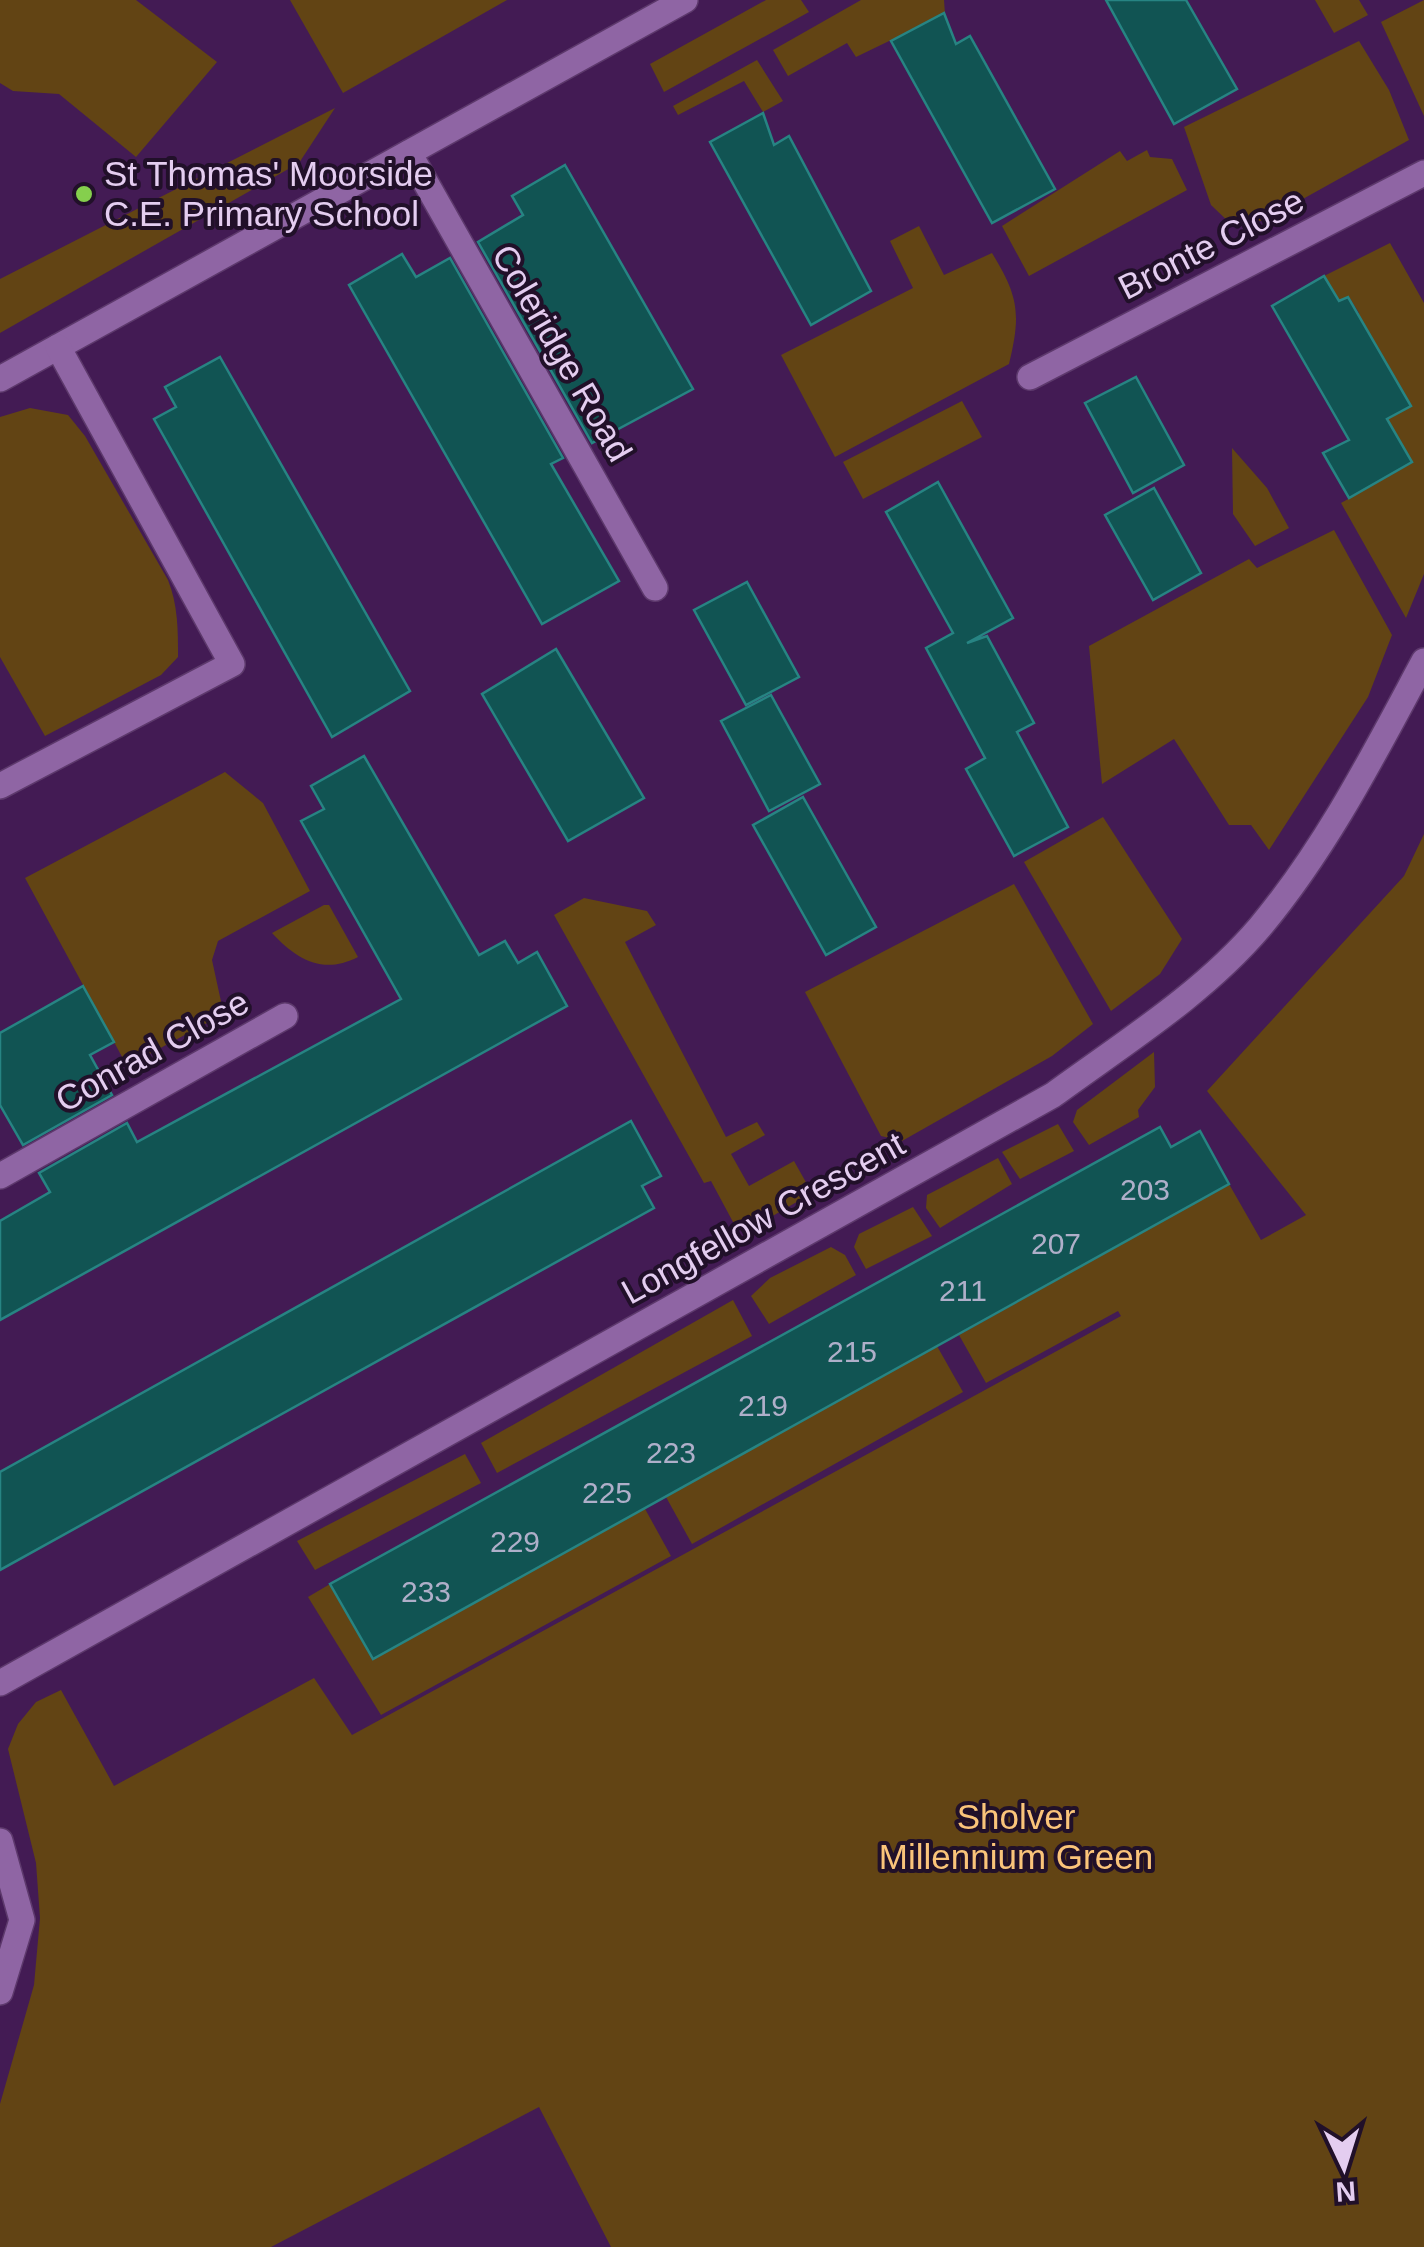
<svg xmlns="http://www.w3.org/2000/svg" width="1424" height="2247" viewBox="0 0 1424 2247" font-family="Helvetica,sans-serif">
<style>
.green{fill:#624414}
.building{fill:#115453;stroke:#278483;stroke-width:2.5}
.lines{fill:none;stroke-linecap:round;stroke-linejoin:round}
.minor-casing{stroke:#5d396c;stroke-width:28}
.minor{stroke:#8f65a4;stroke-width:25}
.poi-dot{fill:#85cf4d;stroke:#211029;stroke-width:4}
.labels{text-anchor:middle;stroke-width:8;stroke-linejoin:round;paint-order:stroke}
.number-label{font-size:30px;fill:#afafc9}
.poi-label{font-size:35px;fill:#e4cdf0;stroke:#211029;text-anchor:start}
.street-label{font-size:35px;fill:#e4cdf0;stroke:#211029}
.park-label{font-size:35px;fill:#fac47a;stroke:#211029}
</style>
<rect width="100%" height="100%" fill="#431b54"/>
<!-- green -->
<g class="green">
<polygon points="0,0 136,0 217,62 136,157 59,94 13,91 0,83"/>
<polygon points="290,0 507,0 343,93"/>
<polygon points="766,0 801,0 809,12 664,92 650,64"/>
<polygon points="861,0 944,0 945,14 856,57 847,43 788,76 773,50"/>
<polygon points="1315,0 1359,0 1368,15 1334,33"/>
<polygon points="1424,0 1424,116 1381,22"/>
<polygon points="1359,41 1389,90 1409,140 1265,220 1233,226 1211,205 1184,127"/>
<polygon points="757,60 783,101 763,112 744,81 678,115 673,106"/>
<polygon points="335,108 299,163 0,333 0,279"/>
<polygon points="1147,150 1150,157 1172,159 1187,190 1029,276 1002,226 1120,151 1127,161"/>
<path d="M919 226 944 275 992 253C1019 297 1021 314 1009 364L835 457 781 355 913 288 890 241Z"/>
<polygon points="1390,243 1424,303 1424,574 1406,618 1341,503 1412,463 1401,444 1378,425 1411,405 1401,387 1390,393 1373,363 1383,356 1374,341 1365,347 1349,320 1359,313 1349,297 1339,301 1324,276"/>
<polygon points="962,401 982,437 863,499 843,462"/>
<path d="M30 408 68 415 85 436 168 580C178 605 178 630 178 657L161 675 45 736 0 657V417Z"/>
<polygon points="1232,448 1267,488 1289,528 1255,546 1233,514"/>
<polygon points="1334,530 1392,635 1368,697 1269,850 1251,825 1229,825 1174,739 1102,784 1089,646 1249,559 1257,568"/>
<polygon points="225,772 263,803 310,891 218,941 212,960 222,1006 207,1023 127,1066 25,878"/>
<polygon points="1103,817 1182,939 1160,974 1111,1011 1024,862"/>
<polygon points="1424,834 1424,2247 611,2247 539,2107 271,2247 0,2247 0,2104 34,1985 40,1918 36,1863 8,1749 18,1724 36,1702 61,1690 114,1786 314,1678 352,1735 1121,1316 1118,1311 986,1383 959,1335 1229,1184 1261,1240 1306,1215 1207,1091 1404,876"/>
<polygon points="1014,884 1093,1024 1052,1056 902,1141 881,1136 805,992"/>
<polygon points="584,898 647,911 656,925 625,942 726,1137 757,1122 765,1135 731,1154 749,1186 794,1161 812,1193 752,1228 733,1222 711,1181 704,1183 554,915"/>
<path d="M324 905H329L358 957C323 975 297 960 272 933Z"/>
<polygon points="1154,1052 1155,1087 1138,1110 1139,1117 1089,1145 1073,1122 1077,1110"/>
<polygon points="1058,1124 1074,1151 1020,1179 1002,1152"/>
<polygon points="998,1158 1012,1184 940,1228 926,1208 927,1195"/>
<polygon points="913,1207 932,1236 866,1269 854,1247 859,1234"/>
<polygon points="831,1247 845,1255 856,1275 769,1324 751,1296 770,1278"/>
<polygon points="733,1300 752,1336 497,1473 481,1443"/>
<polygon points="937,1346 963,1392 692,1544 666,1497"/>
<polygon points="465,1454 481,1483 315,1570 297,1541"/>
<polygon points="644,1507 671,1556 381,1715 308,1597 330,1584"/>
</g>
<!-- building -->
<g class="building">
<polygon points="1106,0 1186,0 1237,89 1174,124"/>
<polygon points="944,13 956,44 970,36 1055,189 992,223 891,41"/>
<polygon points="763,113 774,145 789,136 871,291 811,325 710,142"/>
<polygon points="565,165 693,389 592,443 478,242 523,215 512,196"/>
<polygon points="402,254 416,277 450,258 563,458 551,464 619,581 542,624 349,285"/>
<polygon points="1324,276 1339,301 1348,297 1411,406 1387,419 1412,462 1349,498 1323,453 1349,440 1272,306"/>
<polygon points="220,357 410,691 332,737 154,419 176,407 165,387"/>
<polygon points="1136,377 1184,465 1133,493 1085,403"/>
<polygon points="938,482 1013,618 967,643 987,636 1034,723 1017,732 1068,827 1014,856 966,769 985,758 926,648 953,633 886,512"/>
<polygon points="1154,488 1201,573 1153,600 1105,515"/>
<polygon points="747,582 799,677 746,705 694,610"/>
<polygon points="556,649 644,798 568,841 482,694"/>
<polygon points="771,695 820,784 769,811 721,721"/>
<polygon points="364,756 479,955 505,941 518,963 537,952 567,1006 0,1320 0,1221 50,1192 39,1173 127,1123 137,1142 401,999 301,821 324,809 311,786"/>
<polygon points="803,797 876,927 826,955 753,825"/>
<polygon points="83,986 114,1042 90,1055 112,1095 23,1145 0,1105 0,1033"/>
<polygon points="631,1121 661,1176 642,1186 654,1208 0,1570 0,1472"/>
<polygon points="1160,1127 1171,1147 1200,1131 1229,1184 373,1659 330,1584"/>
</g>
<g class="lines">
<defs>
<g id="minor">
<polyline points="409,153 655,588"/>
<polyline points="1030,377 1424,173"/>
<polyline points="0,379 685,0"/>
<polyline points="0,786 232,664 58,347"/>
<polyline points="0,1176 285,1016"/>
<path d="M0 1683 1053 1095C1124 1043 1203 994 1260 927 1327 847 1375 752 1424 661"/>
<polyline points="0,1841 22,1920 0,1992"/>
</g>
</defs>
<!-- minor casing -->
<use href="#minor" class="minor-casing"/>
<!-- minor -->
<use href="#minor" class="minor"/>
</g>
<!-- markers -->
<circle class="poi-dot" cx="84" cy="194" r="10"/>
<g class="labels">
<!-- number labels -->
<g class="number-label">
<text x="1145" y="1200">203</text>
<text x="1056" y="1254">207</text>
<text x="963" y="1301">211</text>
<text x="852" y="1362">215</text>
<text x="763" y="1416">219</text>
<text x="671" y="1463">223</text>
<text x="607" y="1503">225</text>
<text x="515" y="1552">229</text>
<text x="426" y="1602">233</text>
</g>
<!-- poi labels -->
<g class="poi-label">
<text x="104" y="186">St Thomas' Moorside<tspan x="104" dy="40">C.E. Primary School</tspan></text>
</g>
<!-- street labels -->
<g class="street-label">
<text transform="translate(1211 244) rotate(-27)" y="12">Bronte Close</text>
<text transform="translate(562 353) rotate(60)" y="12">Coleridge Road</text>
<text transform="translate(152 1051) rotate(-29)" y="12">Conrad Close</text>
<text transform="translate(763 1218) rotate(-29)" y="12">Longfellow Crescent</text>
</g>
<!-- park labels -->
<g class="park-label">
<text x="1016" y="1829">Sholver<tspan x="1016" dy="40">Millennium Green</tspan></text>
</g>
</g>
<!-- north arrow -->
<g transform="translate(1344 2167) rotate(176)" stroke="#211029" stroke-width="8" paint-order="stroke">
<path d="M0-8L18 38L0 25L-18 38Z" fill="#e4cdf0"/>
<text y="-15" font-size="28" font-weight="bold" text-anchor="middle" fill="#e4cdf0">N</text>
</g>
</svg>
